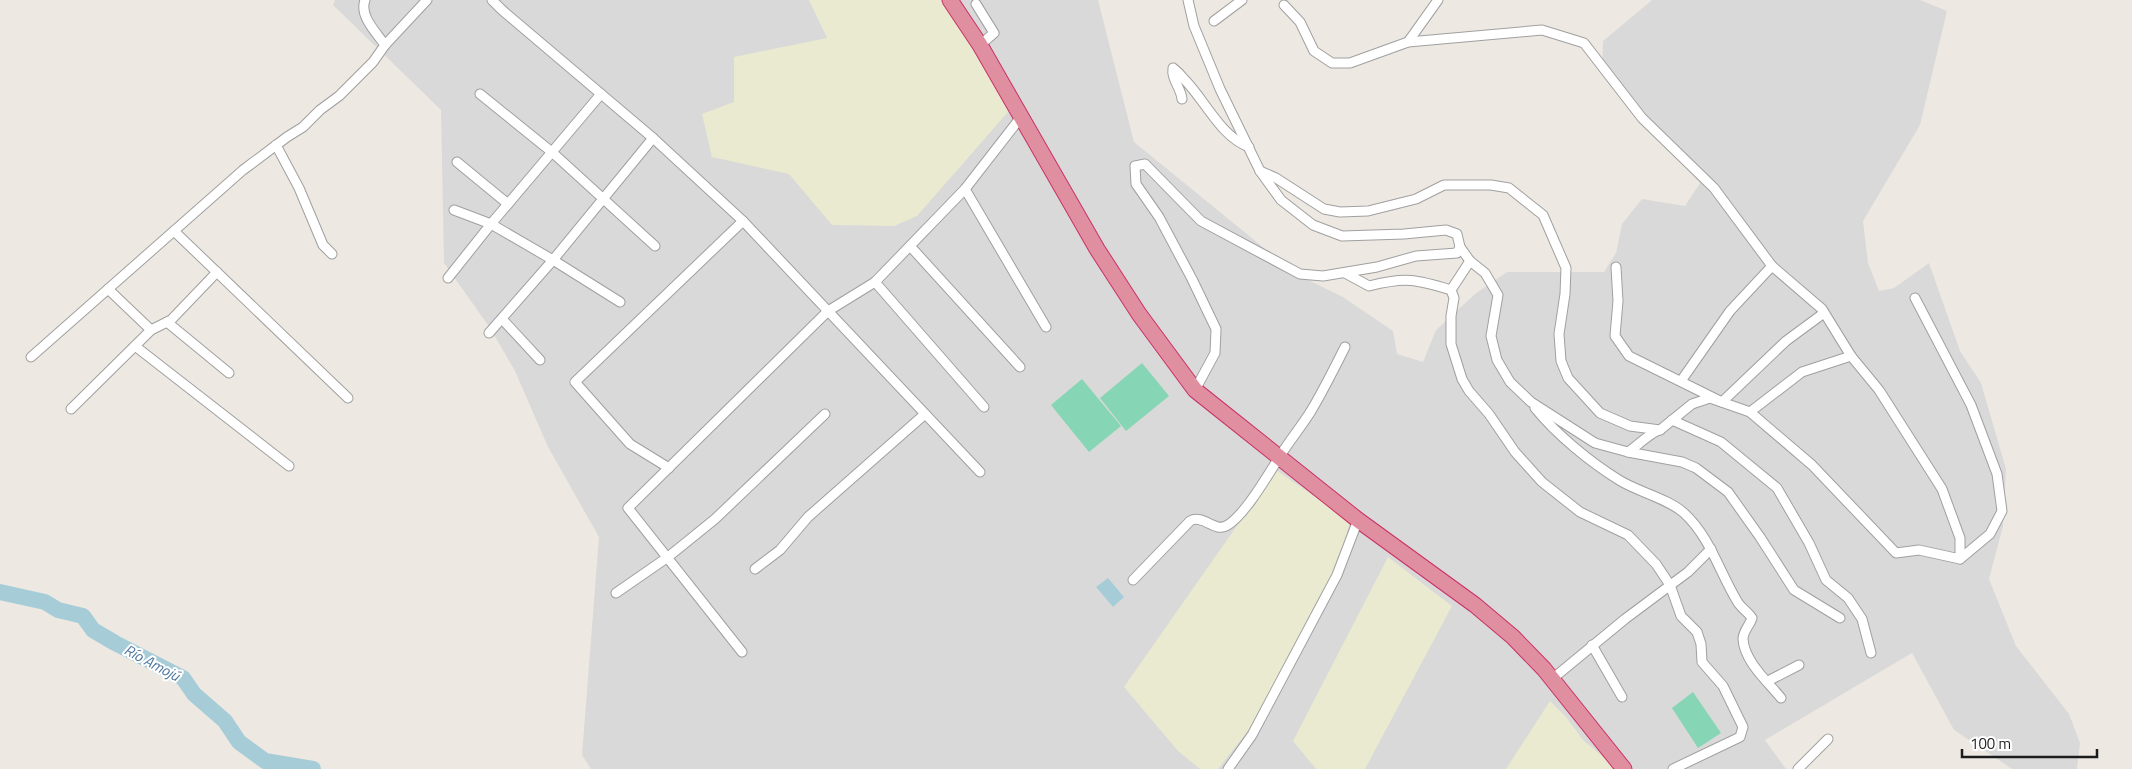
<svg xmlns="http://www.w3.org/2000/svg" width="2132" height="769" viewBox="0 0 2132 769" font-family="'Titillium Web',sans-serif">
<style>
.residential{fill:#dad9d9}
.farmland{fill:#e9eacf}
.pitch{fill:#86d6b6}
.water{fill:#a6cdd7}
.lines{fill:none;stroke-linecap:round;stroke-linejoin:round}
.river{stroke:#a6cdd7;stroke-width:16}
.street-casing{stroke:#a0a0a0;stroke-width:11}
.highway-casing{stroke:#c93167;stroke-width:17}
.street{stroke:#fff;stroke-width:9}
.highway{stroke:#df8f9f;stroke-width:15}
.labels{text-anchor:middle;stroke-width:4;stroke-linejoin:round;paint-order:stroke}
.water-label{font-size:15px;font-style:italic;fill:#4e769d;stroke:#fff}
</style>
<rect width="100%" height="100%" fill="#ede9e2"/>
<!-- residential -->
<polygon class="residential" points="335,0 1098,0 1134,142 1296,274 1343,297 1393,331 1397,354 1423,362 1436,330 1475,294 1507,272 1604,272 1616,253 1622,224 1642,199 1685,206 1700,183 1652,132 1602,71 1603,41 1652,0 1920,0 1947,11 1920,125 1863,221 1868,263 1879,291 1894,288 1929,263 1960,351 1981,383 2006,469 2003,526 1989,579 2016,646 2069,714 2080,743 2077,769 2012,769 1954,730 1912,653 1765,740 1786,769 591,769 582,755 599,537 548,447 515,371 490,328 444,263 441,110 333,5"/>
<!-- farmland -->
<g class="farmland">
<polygon points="809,0 946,0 983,58 1008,112 917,216 894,226 832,225 789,174 712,157 702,114 734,102 734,57 827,38"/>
<polygon points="1276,470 1350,521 1338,568 1251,727 1218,769 1200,769 1178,751 1124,687"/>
<polygon points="1388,557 1452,606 1365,769 1316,769 1293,741"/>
<polygon points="1550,701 1566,717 1583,740 1609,762 1614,769 1506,769"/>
</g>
<!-- pitch -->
<g class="pitch">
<polygon points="1142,363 1169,396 1126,431 1100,398"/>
<polygon points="1082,379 1121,426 1089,452 1051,405"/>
<polygon points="1693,692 1721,733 1698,748 1672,708"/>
</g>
<!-- water -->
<polygon class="water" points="1108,578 1124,597 1113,607 1096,587"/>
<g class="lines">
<!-- river -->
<polyline class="river" points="0,592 45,602 58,610 83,616 93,630 115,643 183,678 194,694 225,721 239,742 265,761 313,769"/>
<defs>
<g id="street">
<polyline points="492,0 502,10 653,138 743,221 980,472"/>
<polyline points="1188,0 1194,26 1220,89 1260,171 1281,200 1313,225 1342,236 1404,234 1446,230 1457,234 1460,247 1457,253 1416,256 1377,267 1323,276 1300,274 1201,221 1145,164 1135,166 1136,184 1159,217 1192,279 1216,329 1215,353 1195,390"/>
<polyline points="976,4 994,33 980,45"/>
<polyline points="1284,5 1300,22 1314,51 1332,63 1350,63 1408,42 1542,30 1584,43 1642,118 1714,188 1772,266 1822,309 1851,356 1879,390 1942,489 1960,538 1960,559"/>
<polyline points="1214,21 1242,0"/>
<polyline points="1408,42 1438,0"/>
<polyline points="385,45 427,0"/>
<polyline points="480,94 553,153 655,246"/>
<path d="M1182 99C1181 88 1171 79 1173 68 1177 71 1181 75 1184 79 1205 100 1220 136 1249 147"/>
<polyline points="276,145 299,188 323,245 332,254"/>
<polyline points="457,162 508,204"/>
<polyline points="1260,171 1276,178 1324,209 1340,212 1368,211 1416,199 1444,185 1491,185 1509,188 1543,215 1566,268 1565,294 1559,334 1561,361 1568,378 1600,413 1630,426 1660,430 1692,404 1710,398 1750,412 1812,465 1896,553 1919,550 1960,559 1990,534 2002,511 1997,474 1971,405 1915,298"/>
<polyline points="965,189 1046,327"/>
<polyline points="454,210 491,224 553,260 620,302"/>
<polyline points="174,231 348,398"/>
<polyline points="910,246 1020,367"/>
<polyline points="1460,247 1470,261 1485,273 1498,295 1491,336 1497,360 1510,382 1531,402 1595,443 1628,452 1682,462 1696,468 1728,492 1760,537 1794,590 1840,618"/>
<polyline points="1616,267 1618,301 1615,336 1629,356 1722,402 1786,341 1824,313"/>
<path d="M1345 273 1369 286C1405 277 1416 279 1451 290L1454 298 1451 316V344L1462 379 1469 391 1489 414 1515 452 1542 482 1580 512 1628 535 1656 564 1670 585 1681 616 1697 632 1701 644 1702 662 1723 686 1743 727 1740 737 1673 769"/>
<polyline points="448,278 491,224 601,94"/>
<polyline points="875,282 984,407"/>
<polyline points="1451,290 1470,261"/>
<polyline points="502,319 540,360"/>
<polyline points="167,322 229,373"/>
<polyline points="151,330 171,320 217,272"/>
<polyline points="489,333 553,260 653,138"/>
<polyline points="135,346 289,466"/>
<path d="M31 357 243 170 287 137 303 127 320 110 339 96 373 62 385 45C376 32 359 16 365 0"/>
<polyline points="1681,381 1730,311 1772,266"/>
<path d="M1535 408C1557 435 1590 462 1619 480 1638 492 1667 498 1684 513 1710 537 1719 571 1737 601 1740 607 1747 611 1752 618 1750 625 1743 631 1743 639 1744 661 1768 682 1781 698"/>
<polyline points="71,409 151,330 108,289"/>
<polyline points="1750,412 1802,372 1851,356"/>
<polyline points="1672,420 1721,442 1777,488 1809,543 1826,580 1848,598 1862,619 1871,653"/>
<path d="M1628 452C1636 447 1652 431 1660 430"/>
<polyline points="669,468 630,444 575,382 743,221"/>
<polyline points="755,569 780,550 808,517 925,414"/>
<path d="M1133 580 1190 521C1203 514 1214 532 1226 526 1244 517 1269 473 1280 456 1290 440 1301 427 1311 411 1323 391 1334 369 1345 347"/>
<polyline points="616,593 668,557 715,519 825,414"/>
<polyline points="1592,645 1622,697"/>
<polyline points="742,652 628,508 828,311 875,282 965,189 1021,117"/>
<polyline points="1551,680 1625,619 1688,572 1711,549"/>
<polyline points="1768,681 1799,665"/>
<polyline points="1228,769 1252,735 1337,575 1358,520"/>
<polyline points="1798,769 1828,739"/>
</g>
<polyline id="highway" points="950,0 980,45 1097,249 1139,314 1195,390 1358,520 1475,605 1513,637 1544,669 1624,769"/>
</defs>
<!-- street casing -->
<use href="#street" class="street-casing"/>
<!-- highway casing -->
<use href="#highway" class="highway-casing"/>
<!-- street -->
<use href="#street" class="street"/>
<!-- highway -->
<use href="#highway" class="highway"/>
</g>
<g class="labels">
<!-- water labels -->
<g class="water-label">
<text transform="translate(152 663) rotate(28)" y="5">Río Amojú</text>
</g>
</g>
<!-- scale -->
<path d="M1962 749v8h135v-8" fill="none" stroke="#1c1c1c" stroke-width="2.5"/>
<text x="1970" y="749" font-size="15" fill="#1c1c1c" stroke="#ffffff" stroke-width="4" paint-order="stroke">100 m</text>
</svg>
